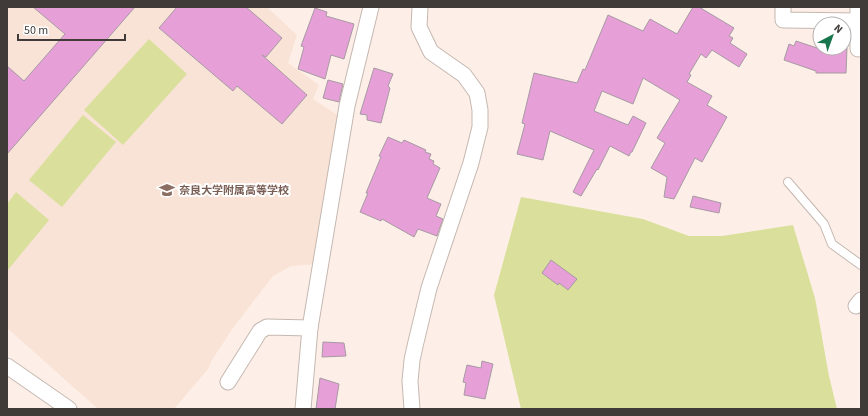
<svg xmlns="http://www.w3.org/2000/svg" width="868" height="416" viewBox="0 0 868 416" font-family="'Source Sans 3','Noto Sans JP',sans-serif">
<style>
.education{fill:#f9e3d6}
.green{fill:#dae09b}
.building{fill:#e79fd8;stroke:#a69aa3}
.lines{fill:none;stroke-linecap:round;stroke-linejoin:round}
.service-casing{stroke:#c5b8b1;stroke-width:10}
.minor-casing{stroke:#c5b8b1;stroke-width:17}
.service{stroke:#fff;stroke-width:8}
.minor{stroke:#fff;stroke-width:15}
.labels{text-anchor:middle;stroke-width:4;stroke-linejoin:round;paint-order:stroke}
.education-label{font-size:11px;font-weight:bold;fill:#785e54;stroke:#fff;text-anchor:start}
</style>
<rect width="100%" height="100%" fill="#fdefe7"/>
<!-- education -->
<polygon class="education" points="7,7 267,7 297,35 288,63 319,85 313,99 339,116 317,264 291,266 273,276 233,328 212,360 208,369 174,409 98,409 7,328"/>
<!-- green -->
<g class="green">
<polygon points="149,39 187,74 123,145 84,110"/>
<polygon points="83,115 116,142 62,207 29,180"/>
<polygon points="16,192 49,220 7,271 7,204"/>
<polygon points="521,197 643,219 689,236 722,236 793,225 815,298 829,376 837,409 521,409 494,295"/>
</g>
<!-- building -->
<g class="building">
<polygon points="33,7 135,7 7,154 7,66 24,81 65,34"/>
<polygon points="177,7 246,7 282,38 266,57 262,55 307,95 282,124 237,86 233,91 159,28"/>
<polygon points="693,7 699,7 734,28 729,36 733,38 730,43 747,54 739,67 712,50 706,58 701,54 689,74 691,75 687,82 712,96 707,105 727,117 702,162 695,158 674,199 664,197 667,177 651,168 665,143 657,138 680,100 643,78 633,104 602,91 594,111 628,125 633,116 646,123 632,152 631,152 629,156 610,146 598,170 597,169 581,196 573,192 594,150 550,131 543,160 517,154 525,124 522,123 534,73 577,83 583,69 585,70 608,15 643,31 650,19 677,34"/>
<polygon points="315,8 327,12 326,16 354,24 344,59 331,55 325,79 298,69 304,47 301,46"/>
<polygon points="796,41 817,48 847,48 846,73 816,73 816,71 784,60 789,44 794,46"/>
<polygon points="374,68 393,74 388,86 390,88 381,123 367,120 367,115 360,114"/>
<polygon points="328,80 343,84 339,102 323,98"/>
<polygon points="388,137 402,143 404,140 426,150 425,152 431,154 429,159 434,161 433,164 440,168 427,198 441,204 436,216 443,219 437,236 418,229 414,237 382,219 381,221 360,212 368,193 366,193 381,157 379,156"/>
<polygon points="693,196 721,203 719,213 690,207"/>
<polygon points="551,260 577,279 568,290 559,283 558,285 542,273"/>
<polygon points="323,342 344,343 346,356 322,357"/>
<polygon points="482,361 493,364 485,399 464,395 466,383 463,382 467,365 481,368"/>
<polygon points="320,378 339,384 335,409 316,409"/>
</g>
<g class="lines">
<defs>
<polyline id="service" points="788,182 824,224 832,244 861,265"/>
<g id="minor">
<polyline points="783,7 783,20 858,21"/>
<polyline points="858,7 858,49"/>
<polyline points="856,306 861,300"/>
<polyline points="7,366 69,409"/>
<polyline points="228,382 260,331 267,327 310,328"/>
<polyline points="303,409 310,328 347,106 371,7"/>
<polyline points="412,409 410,381 412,360 416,342 429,288 471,163 480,127 480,110 477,93 464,75 431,52 419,27 420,7"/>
</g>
</defs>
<!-- service casing -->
<use href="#service" class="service-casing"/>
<!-- minor casing -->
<use href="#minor" class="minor-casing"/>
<!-- service -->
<use href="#service" class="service"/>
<!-- minor -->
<use href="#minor" class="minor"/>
</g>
<!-- icons -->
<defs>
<symbol id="school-bare" viewBox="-9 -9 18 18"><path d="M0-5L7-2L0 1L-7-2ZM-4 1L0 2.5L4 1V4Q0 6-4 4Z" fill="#8d6e63" stroke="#fff" stroke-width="2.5" paint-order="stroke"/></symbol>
</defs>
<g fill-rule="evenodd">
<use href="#school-bare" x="156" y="179" width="22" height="22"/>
</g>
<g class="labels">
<!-- education labels -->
<g class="education-label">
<text x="179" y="194">奈良大学附属高等学校</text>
</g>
</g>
<!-- border -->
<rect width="868" height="416" fill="none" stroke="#403b38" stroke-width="16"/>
<!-- north arrow -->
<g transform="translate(832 36) rotate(41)"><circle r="19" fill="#ffffff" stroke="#b3b1af"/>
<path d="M0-3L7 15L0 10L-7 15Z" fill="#16754b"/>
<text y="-6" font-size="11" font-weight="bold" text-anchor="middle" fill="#403b38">N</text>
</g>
<!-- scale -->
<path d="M18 34v6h107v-6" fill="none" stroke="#403b38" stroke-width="2"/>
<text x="24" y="34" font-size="12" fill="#403b38" stroke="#ffffff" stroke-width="3" paint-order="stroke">50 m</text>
</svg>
